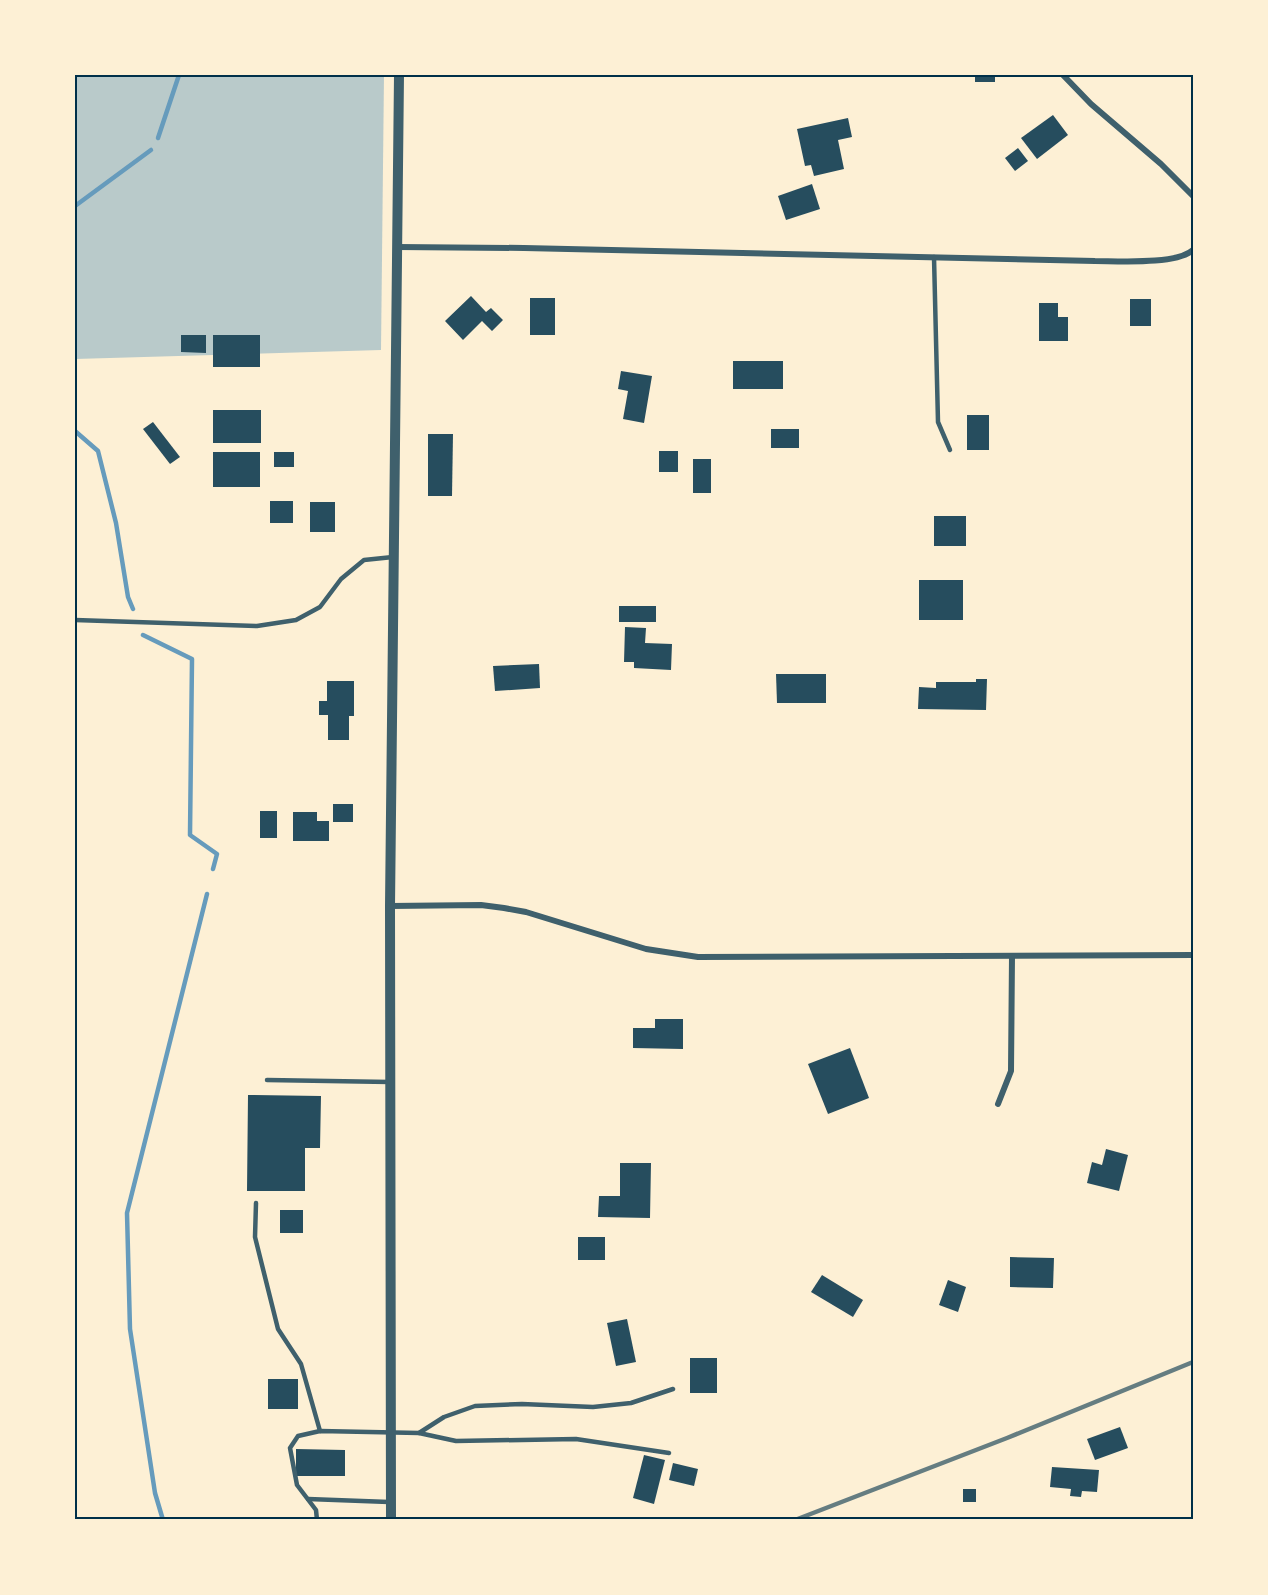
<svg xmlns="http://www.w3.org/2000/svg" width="1268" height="1595" viewBox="0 0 1268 1595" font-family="Montserrat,sans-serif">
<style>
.green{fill:#b9caca}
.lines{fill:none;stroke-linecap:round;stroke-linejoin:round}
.stream{stroke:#669bbc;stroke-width:4.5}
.building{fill:#264d5e}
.service{stroke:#3f606c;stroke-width:4.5}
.minor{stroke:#3f606c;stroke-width:6}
.tertiary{stroke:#3f606c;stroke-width:10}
.rail{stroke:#657d81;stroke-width:4.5}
.neatline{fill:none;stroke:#003049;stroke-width:2}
</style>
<rect width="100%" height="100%" fill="#fdf0d5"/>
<!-- green -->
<polygon class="green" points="75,75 384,75 381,350 75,359"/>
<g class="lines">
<!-- stream -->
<g class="stream">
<polyline points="158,138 179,75"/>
<polyline points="75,206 151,150"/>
<polyline points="75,431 98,451 116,523 128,597 133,609"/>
<polyline points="143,635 192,659 190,835 217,854 213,869"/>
<polyline points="163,1520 155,1493 130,1329 127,1213 207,894"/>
</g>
</g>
<!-- building -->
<g class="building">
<rect x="975" y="75" width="20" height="7"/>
<polygon points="1053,115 1068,135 1037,159 1021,138"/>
<polygon points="848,118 852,137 838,140 844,169 814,176 811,165 805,166 797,129"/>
<polygon points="1018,148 1028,161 1015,171 1005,158"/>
<polygon points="812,184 820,209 786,220 778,196"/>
<polygon points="471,296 486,312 491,308 503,320 492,331 482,321 463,340 445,321"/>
<rect x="530" y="298" width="25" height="37"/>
<rect x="1130" y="299" width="21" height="27"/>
<polygon points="1039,303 1058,303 1058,317 1068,317 1068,341 1039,341"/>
<polygon points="181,335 206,335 206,353 181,352"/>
<rect x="213" y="335" width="47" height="32"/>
<rect x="733" y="361" width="50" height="28"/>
<polygon points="621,371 652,376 644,423 623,419 628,391 618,389"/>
<rect x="213" y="410" width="48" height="33"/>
<rect x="967" y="415" width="22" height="35"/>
<polygon points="153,422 180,457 170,464 143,429"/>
<rect x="771" y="429" width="28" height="19"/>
<polygon points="428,434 453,434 452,496 428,496"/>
<rect x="659" y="451" width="19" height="21"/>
<rect x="213" y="452" width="47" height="35"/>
<rect x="274" y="452" width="20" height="15"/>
<rect x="693" y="459" width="18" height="34"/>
<rect x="270" y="501" width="23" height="22"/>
<rect x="310" y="502" width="25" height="30"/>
<rect x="934" y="516" width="32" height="30"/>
<rect x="919" y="580" width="44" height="40"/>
<rect x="619" y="606" width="37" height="16"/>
<polygon points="625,627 646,628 645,643 672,644 671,670 634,668 634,662 624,662"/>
<polygon points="539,664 540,688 495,691 493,666"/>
<polygon points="776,674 826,674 826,703 777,703"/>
<polygon points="976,679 987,679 986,710 918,709 919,687 936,688 936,682 976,682"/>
<polygon points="327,681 354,681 354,716 349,716 349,740 328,740 328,715 319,715 319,701 327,701"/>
<rect x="333" y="804" width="20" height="18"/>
<rect x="260" y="811" width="17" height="27"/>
<polygon points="293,812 317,812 317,821 329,821 329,841 293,841"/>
<polygon points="655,1019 683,1019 683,1049 633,1048 633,1028 655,1028"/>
<polygon points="850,1048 869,1098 828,1114 808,1064"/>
<polygon points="248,1095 321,1096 320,1148 305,1148 305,1191 247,1191"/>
<polygon points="1106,1149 1128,1155 1119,1191 1087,1183 1092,1162 1102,1165"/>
<polygon points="620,1163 651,1163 650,1218 598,1217 599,1196 620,1196"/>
<rect x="280" y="1210" width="23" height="23"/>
<rect x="578" y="1237" width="27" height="23"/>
<polygon points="1010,1257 1054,1258 1053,1288 1010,1287"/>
<polygon points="822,1275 863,1300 853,1317 811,1292"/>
<polygon points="948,1280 966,1287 958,1312 939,1305"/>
<polygon points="627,1319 636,1362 616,1366 607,1323"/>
<rect x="690" y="1358" width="27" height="35"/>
<rect x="268" y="1379" width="30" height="30"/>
<polygon points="1120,1427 1128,1448 1095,1460 1087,1439"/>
<polygon points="296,1449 345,1450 345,1476 296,1476"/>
<polygon points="644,1455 665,1460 654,1504 633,1498"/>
<polygon points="673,1463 698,1469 694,1486 669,1480"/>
<polygon points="1052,1467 1099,1470 1097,1492 1082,1491 1081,1497 1070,1496 1071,1489 1050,1487"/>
<rect x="963" y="1489" width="13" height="13"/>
</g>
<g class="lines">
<!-- service -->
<g class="service">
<polyline points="934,257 938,422 950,450"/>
<polyline points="75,620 257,626 296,620 320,607 341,579 364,560 393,557"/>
<polyline points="267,1080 390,1082"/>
<polyline points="256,1203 255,1237 278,1329 301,1364 320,1431"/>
<polyline points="419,1433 444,1417 475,1406 522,1404 593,1407 631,1403 673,1389"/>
<polyline points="308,1499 389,1502"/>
<polyline points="317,1520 316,1510 297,1485 290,1448 298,1436 320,1431 419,1433 456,1441 576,1439 669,1453"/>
</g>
<!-- minor -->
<g class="minor">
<polyline points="1063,75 1091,104 1161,164 1193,196"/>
<path d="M397 247 524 248 1095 261C1118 261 1176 265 1193 250"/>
<polyline points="390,906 481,905 504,908 526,912 646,949 698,957 1193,955"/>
<polyline points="998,1104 1011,1071 1012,956"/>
</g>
<!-- tertiary -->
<polyline class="tertiary" points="391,1520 390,906 399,75"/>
<!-- rail -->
<polyline class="rail" points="795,1520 1007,1438 1193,1362"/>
</g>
<!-- border -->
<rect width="1268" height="1595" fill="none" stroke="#fdf0d5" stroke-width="153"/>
<rect x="76" y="76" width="1116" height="1442" class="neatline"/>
</svg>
